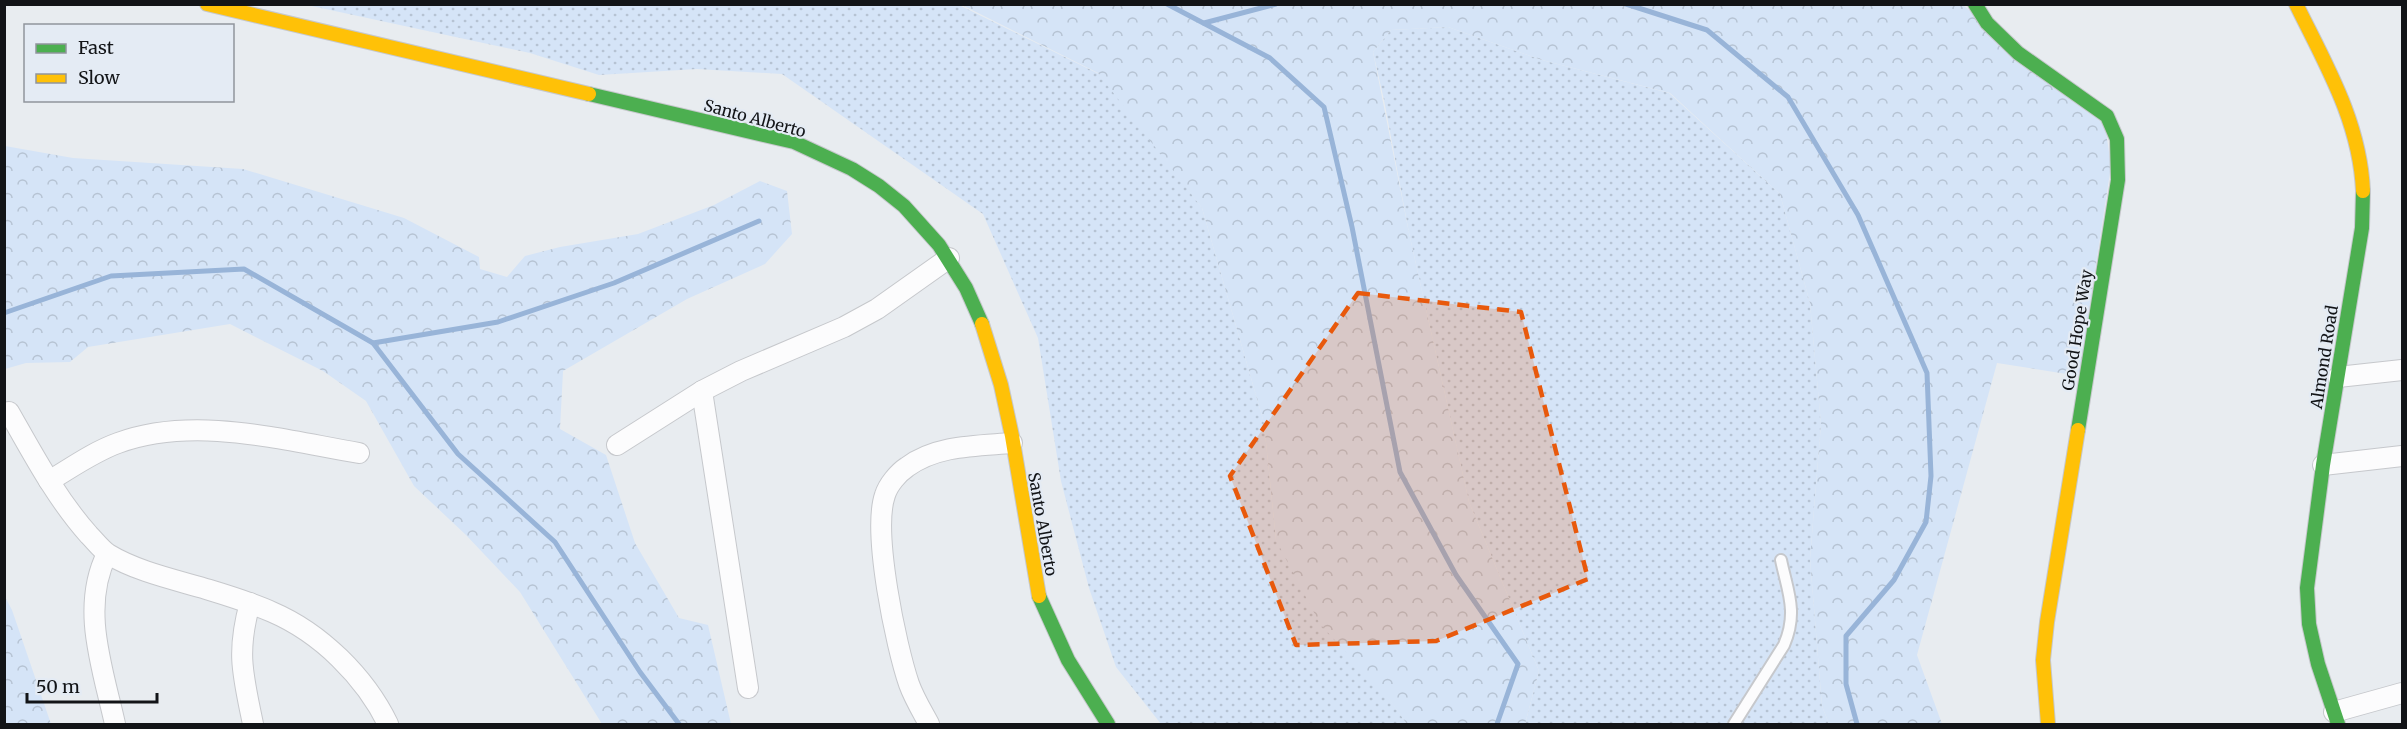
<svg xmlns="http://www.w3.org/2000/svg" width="2407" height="729" viewBox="0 0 2407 729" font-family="Merriweather,serif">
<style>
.green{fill:url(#green-dots)}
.forest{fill:url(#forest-crowns)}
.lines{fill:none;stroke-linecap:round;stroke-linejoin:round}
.stream{stroke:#98b4d8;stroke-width:5}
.lane-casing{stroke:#c6c8cc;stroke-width:14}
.street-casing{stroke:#c6c8cc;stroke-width:22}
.fast-casing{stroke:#c6c8cc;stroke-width:16}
.slow-casing{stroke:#c6c8cc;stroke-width:16}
.lane{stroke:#fcfcfd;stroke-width:10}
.street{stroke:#fcfcfd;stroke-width:20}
.fast{stroke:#4caf50;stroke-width:14}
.slow{stroke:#ffc107;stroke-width:14}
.marked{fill:#e8590c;fill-opacity:0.2;stroke:#e8590c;stroke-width:4.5;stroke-dasharray:12 8;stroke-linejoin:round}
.labels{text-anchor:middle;stroke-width:4.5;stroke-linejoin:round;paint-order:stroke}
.street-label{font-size:16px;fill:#121417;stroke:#e4ebf4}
</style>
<defs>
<pattern id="green-dots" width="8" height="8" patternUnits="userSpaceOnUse" patternTransform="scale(1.5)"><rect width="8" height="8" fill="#d5e4f7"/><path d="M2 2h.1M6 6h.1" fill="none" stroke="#b6c3d3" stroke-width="1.8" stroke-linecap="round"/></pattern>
<pattern id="forest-crowns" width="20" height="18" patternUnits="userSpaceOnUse" patternTransform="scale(1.5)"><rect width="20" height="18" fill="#d5e4f7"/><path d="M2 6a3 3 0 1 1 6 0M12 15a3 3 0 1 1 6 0" fill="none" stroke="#b6c3d3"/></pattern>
</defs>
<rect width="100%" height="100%" fill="#e8ecf0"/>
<!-- green -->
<g class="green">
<polygon points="307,5 959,5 1103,76 1202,208 1264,423 1276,540 1407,724 1161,724 1116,667 1089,588 1061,481 1038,338 983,214 782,74 697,69 599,75 530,53"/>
<polygon points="1448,27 1542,60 1669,93 1780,194 1810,303 1821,424 1810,559 1822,706 1829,724 1525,724 1539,671 1469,502 1409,233 1384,100 1373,52 1391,30"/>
</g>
<!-- forest -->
<g class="forest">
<polygon points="962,5 1963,5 2105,125 2111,166 2079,376 1997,363 1917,655 1942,724 1829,724 1822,706 1810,559 1821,424 1810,303 1780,194 1670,93 1542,60 1448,27 1391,30 1373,52 1409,233 1469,502 1539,671 1525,724 1407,724 1388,698 1320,624 1276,540 1264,423 1202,208 1098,73"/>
<polygon points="5,146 73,158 243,169 404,218 479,257 480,269 507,277 525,256 560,247 638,234 714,205 760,181 787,191 792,234 765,264 687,299 563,371 560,429 606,455 635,543 679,618 708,625 731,724 602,724 520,592 466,535 414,486 366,401 323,371 230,324 88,347 70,362 26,363 5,369"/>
<polygon points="4,595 12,610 51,724 5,724"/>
</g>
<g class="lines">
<!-- stream -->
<g class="stream">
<polyline points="1167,4 1270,58 1324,107 1352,227 1400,472 1456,575 1518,664 1497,724"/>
<polyline points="1626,4 1707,30 1788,97 1858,215 1927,373 1931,476 1926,522 1894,580 1846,636 1846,684 1857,724"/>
<polyline points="1204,23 1276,4"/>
<polyline points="4,313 111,276 244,269 373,343 458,454 555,542 640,672 679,724"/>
<polyline points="373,343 498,322 614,283 759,221"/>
</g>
<defs>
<path id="lane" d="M1734 724 1784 645C1798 612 1788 593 1781 560"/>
<g id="street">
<polyline points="2338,377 2402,370"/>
<polyline points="702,391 748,688"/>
<path d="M9 412C33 454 56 498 89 535 95 541 101 549 108 554 136 571 172 579 203 588 226 595 250 602 272 612 321 633 365 677 388 724"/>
<polyline points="617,445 702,391 741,371 844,327 877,309 949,258"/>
<polyline points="2323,465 2402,456"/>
<path d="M49 481C71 468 93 452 118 443 194 415 282 440 359 453"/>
<path d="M107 554C80 608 103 669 115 724"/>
<path d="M250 603C236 653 243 675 253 724"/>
<polyline points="2334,712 2402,693"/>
<path d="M929 724C922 711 914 698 909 684 896 646 872 532 885 495 888 485 898 473 907 467 937 445 976 446 1012 443"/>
</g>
<g id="fast">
<polyline points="1975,4 1987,23 2018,53 2107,116 2117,139 2118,180 2078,430"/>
<polyline points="589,94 794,142 852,169 879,186 904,206 939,245 966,288 982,324"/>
<polyline points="1039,596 1068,660 1108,724"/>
<polyline points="2338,724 2318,664 2309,624 2307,588 2323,465 2362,228 2363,191"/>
</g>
<g id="slow">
<polyline points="207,4 589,94"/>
<path d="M2296 4C2326 65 2360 122 2363 191"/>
<polyline points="982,324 1001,385 1012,436 1039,596"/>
<polyline points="2048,724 2043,660 2047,622 2078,430"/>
</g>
</defs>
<!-- lane casing -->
<use href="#lane" class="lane-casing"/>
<!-- street casing -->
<use href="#street" class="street-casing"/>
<!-- fast casing -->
<use href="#fast" class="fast-casing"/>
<!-- slow casing -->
<use href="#slow" class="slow-casing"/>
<!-- lane -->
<use href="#lane" class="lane"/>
<!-- street -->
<use href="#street" class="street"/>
<!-- fast -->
<use href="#fast" class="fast"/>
<!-- slow -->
<use href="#slow" class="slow"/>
</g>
<!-- marked area -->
<path class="marked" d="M1358 293 1521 312 1588 579 1436 641 1296 645 1230 476Z"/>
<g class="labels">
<!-- street labels -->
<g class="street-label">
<text transform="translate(755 118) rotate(15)" y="6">Santo Alberto</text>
<text transform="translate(2077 330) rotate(-81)" y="6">Good Hope Way</text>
<text transform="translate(2324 357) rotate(-81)" y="6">Almond Road</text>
<text transform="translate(1043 524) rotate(80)" y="6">Santo Alberto</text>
</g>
</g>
<!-- border -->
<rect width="2407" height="729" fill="none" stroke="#121417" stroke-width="12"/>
<!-- legend -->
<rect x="24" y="24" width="210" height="78" fill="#e4ebf4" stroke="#90959c" stroke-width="1.5"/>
<rect x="36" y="44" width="30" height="9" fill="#4caf50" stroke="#90959c" stroke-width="1.5"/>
<text x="78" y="54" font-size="18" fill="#121417">Fast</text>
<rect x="36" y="74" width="30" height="9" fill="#ffc107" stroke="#90959c" stroke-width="1.5"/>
<text x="78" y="84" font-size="18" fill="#121417">Slow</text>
<!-- scale -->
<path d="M27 693v9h130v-9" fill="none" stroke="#121417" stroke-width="3"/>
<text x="36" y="693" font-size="18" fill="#121417" stroke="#e4ebf4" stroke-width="4.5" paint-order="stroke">50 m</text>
</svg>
